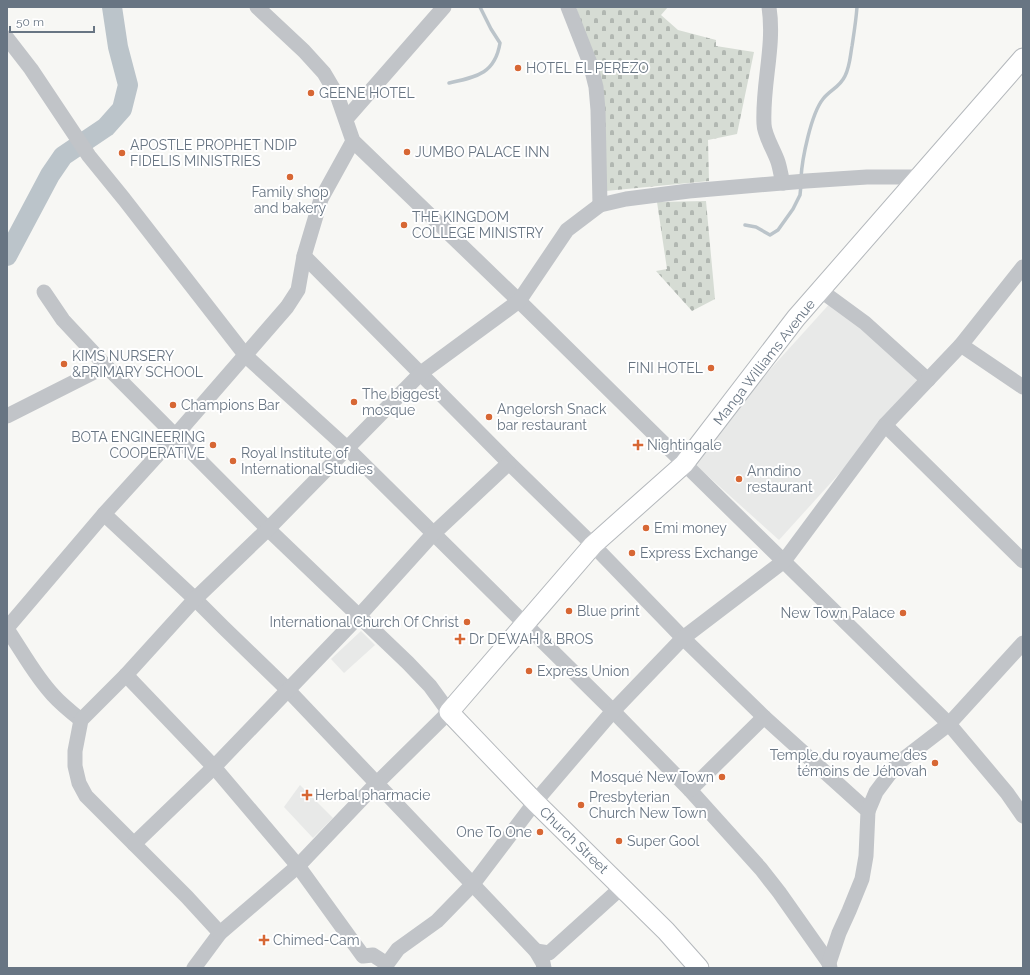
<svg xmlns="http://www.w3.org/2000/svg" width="1030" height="975" viewBox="0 0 1030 975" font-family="Raleway,sans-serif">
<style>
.built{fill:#e8e9e8}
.cemetery{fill:url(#cemetery-stones)}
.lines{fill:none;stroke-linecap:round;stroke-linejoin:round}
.stream{stroke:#bbc4ca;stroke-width:3.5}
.river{stroke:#bbc4ca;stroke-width:20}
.major-casing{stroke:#b4b8bc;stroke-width:21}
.minor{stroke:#c1c4c8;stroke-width:15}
.major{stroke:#fff;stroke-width:19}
.poi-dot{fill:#d76734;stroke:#fff;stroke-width:1.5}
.labels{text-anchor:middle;stroke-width:4;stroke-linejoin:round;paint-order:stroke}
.poi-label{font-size:14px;fill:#687583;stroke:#fff;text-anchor:start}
.street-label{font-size:14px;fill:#687583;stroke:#fff}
</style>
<defs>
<pattern id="cemetery-stones" width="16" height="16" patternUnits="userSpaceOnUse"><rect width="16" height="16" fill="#d6dcd4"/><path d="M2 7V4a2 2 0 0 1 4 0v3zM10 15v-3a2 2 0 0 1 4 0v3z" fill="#b1b7b1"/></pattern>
</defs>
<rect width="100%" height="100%" fill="#f7f7f4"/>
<!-- built -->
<g class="built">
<polygon points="833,300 925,379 779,540 689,459"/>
<polygon points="361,631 375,645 344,673 331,659"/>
<polygon points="300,785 333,818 313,838 284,807"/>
</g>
<!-- cemetery -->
<g class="cemetery">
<polygon points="576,7 668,7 661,15 678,30 716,40 716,46 754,52 737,134 708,140 709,181 606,191 602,87"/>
<polygon points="706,201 715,299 692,311 656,271 667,269 657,202"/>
</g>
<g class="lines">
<!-- stream -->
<g class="stream">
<path d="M449 83C476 77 495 74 500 43L491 29 480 7"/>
<path d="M801 178C802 159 811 114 823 99 830 90 840 87 845 76 850 66 850 57 852 46 854 33 856 21 857 7"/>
<polyline points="745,225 756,227 770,235 778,230 793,209 800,195 801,185"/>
</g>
<!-- river -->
<polyline class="river" points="7,256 50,175 63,156 106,127 122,109 128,85 118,47 112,7"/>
<defs>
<polyline id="major" points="699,968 666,931 535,802 449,712 593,545 684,464 796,318 1023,58"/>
</defs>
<!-- major casing -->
<use href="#major" class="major-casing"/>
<!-- minor -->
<g class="minor">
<polyline points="257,7 304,51 324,73 337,95 353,141 519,301 949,724 1007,793 1023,816"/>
<polyline points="568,7 590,63 596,87 598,110 600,205"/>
<path d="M769 7C775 47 762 84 764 124 764 135 774 150 778 162 780 168 781 176 783 183"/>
<polyline points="7,38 31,69 89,156 124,199 246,356 347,448 613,711 690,790 761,869 779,892 829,963"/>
<polyline points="346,119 444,7"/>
<polyline points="304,256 509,463 593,545 683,638 764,717 868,811 866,856 862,879 849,911 839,933 829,963 830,968"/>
<polyline points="820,290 865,323 928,380"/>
<polyline points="44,292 63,320 106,366"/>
<polyline points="961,345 1023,387"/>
<polyline points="7,416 106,366 268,529 408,663 430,686 449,712 376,784 298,866 220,933 194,968"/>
<polyline points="885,425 1023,561"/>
<polyline points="104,514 195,599 223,627 287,689 536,951 543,963 544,968"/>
<polyline points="7,628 104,514 175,436 287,307 298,290 304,256 321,199 353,141"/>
<path d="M7 629C22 651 35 676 53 695 61 704 71 712 81 720"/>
<polyline points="126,675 214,767 298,866 363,956 373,955 387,964 398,949 437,921 473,884 535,802 613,711 683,638 784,561 885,425 961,345 1023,267"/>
<polyline points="690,790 764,717"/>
<polyline points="868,811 876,792 897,764 949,724 1023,643"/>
<polyline points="134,844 86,796 79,783 75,766 75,751 81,720 126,675 195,599 268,529 421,373 519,301 567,230 600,205 626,199 689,191 806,181 867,177 918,177"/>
<polyline points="220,933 187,897 134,844 214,767 359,616 433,534 509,463"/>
<polyline points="536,951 549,953 622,887"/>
</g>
<!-- major -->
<use href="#major" class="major"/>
</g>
<!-- markers -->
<g class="poi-dot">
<circle cx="518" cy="68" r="4"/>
<circle cx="311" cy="93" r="4"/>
<circle cx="407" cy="152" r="4"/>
<circle cx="122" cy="153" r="4"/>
<circle cx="290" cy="177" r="4"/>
<circle cx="404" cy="225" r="4"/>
<circle cx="64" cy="364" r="4"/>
<circle cx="711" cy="368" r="4"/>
<circle cx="354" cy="402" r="4"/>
<circle cx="173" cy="405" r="4"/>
<circle cx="489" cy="417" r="4"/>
<circle cx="213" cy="445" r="4"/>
<path d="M636 439h4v4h4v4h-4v4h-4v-4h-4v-4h4z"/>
<circle cx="233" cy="461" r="4"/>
<circle cx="739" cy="479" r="4"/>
<circle cx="646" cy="528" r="4"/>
<circle cx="632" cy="553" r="4"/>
<circle cx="569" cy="611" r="4"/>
<circle cx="903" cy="613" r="4"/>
<circle cx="467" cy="622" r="4"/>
<path d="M458 633h4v4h4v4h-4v4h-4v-4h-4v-4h4z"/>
<circle cx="529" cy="671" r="4"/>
<circle cx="935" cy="763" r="4"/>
<circle cx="722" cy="777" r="4"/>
<path d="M305 789h4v4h4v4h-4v4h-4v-4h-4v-4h4z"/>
<circle cx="581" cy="805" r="4"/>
<circle cx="540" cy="832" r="4"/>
<circle cx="619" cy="841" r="4"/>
<path d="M262 934h4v4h4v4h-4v4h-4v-4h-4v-4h4z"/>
</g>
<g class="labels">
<!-- poi labels -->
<g class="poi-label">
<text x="526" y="73">HOTEL EL PEREZO</text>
<text x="319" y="98">GEENE HOTEL</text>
<text x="130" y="150">APOSTLE PROPHET NDIP<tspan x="130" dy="16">FIDELIS MINISTRIES</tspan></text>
<text x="415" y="157">JUMBO PALACE INN</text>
<text x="290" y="197" text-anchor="middle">Family shop<tspan x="290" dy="16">and bakery</tspan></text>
<text x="412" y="222">THE KINGDOM<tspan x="412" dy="16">COLLEGE MINISTRY</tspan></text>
<text x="72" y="361">KIMS NURSERY<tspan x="72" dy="16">&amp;PRIMARY SCHOOL</tspan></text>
<text x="703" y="373" text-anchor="end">FINI HOTEL</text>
<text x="362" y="399">The biggest<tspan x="362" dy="16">mosque</tspan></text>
<text x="181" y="410">Champions Bar</text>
<text x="497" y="414">Angelorsh Snack<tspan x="497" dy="16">bar restaurant</tspan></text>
<text x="205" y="442" text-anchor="end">BOTA ENGINEERING<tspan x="205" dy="16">COOPERATIVE</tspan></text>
<text x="647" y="450">Nightingale</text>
<text x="241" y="458">Royal Institute of<tspan x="241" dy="16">International Studies</tspan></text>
<text x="747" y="476">Anndino<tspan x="747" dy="16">restaurant</tspan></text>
<text x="654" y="533">Emi money</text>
<text x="640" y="558">Express Exchange</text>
<text x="577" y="616">Blue print</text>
<text x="895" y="618" text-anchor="end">New Town Palace</text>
<text x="459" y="627" text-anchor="end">International Church Of Christ</text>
<text x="469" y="644">Dr DEWAH &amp; BROS</text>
<text x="537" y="676">Express Union</text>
<text x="927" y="760" text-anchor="end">Temple du royaume des<tspan x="927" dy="16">témoins de Jéhovah</tspan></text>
<text x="714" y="782" text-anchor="end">Mosqué New Town</text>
<text x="315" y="800">Herbal pharmacie</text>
<text x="589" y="802">Presbyterian<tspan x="589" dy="16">Church New Town</tspan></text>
<text x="532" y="837" text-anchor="end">One To One</text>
<text x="627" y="846">Super Gool</text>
<text x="273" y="945">Chimed-Cam</text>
</g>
<!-- street labels -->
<g class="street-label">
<text transform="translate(764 362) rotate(-52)" y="5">Manga Williams Avenue</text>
<text transform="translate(574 840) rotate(44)" y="5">Church Street</text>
</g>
</g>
<!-- border -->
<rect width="1030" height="975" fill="none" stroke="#687583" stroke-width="16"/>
<!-- scale -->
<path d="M10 26v6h84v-6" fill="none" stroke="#687583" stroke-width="2"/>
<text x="16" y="26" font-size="12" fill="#687583" stroke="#ffffff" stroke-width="3" paint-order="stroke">50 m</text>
</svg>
